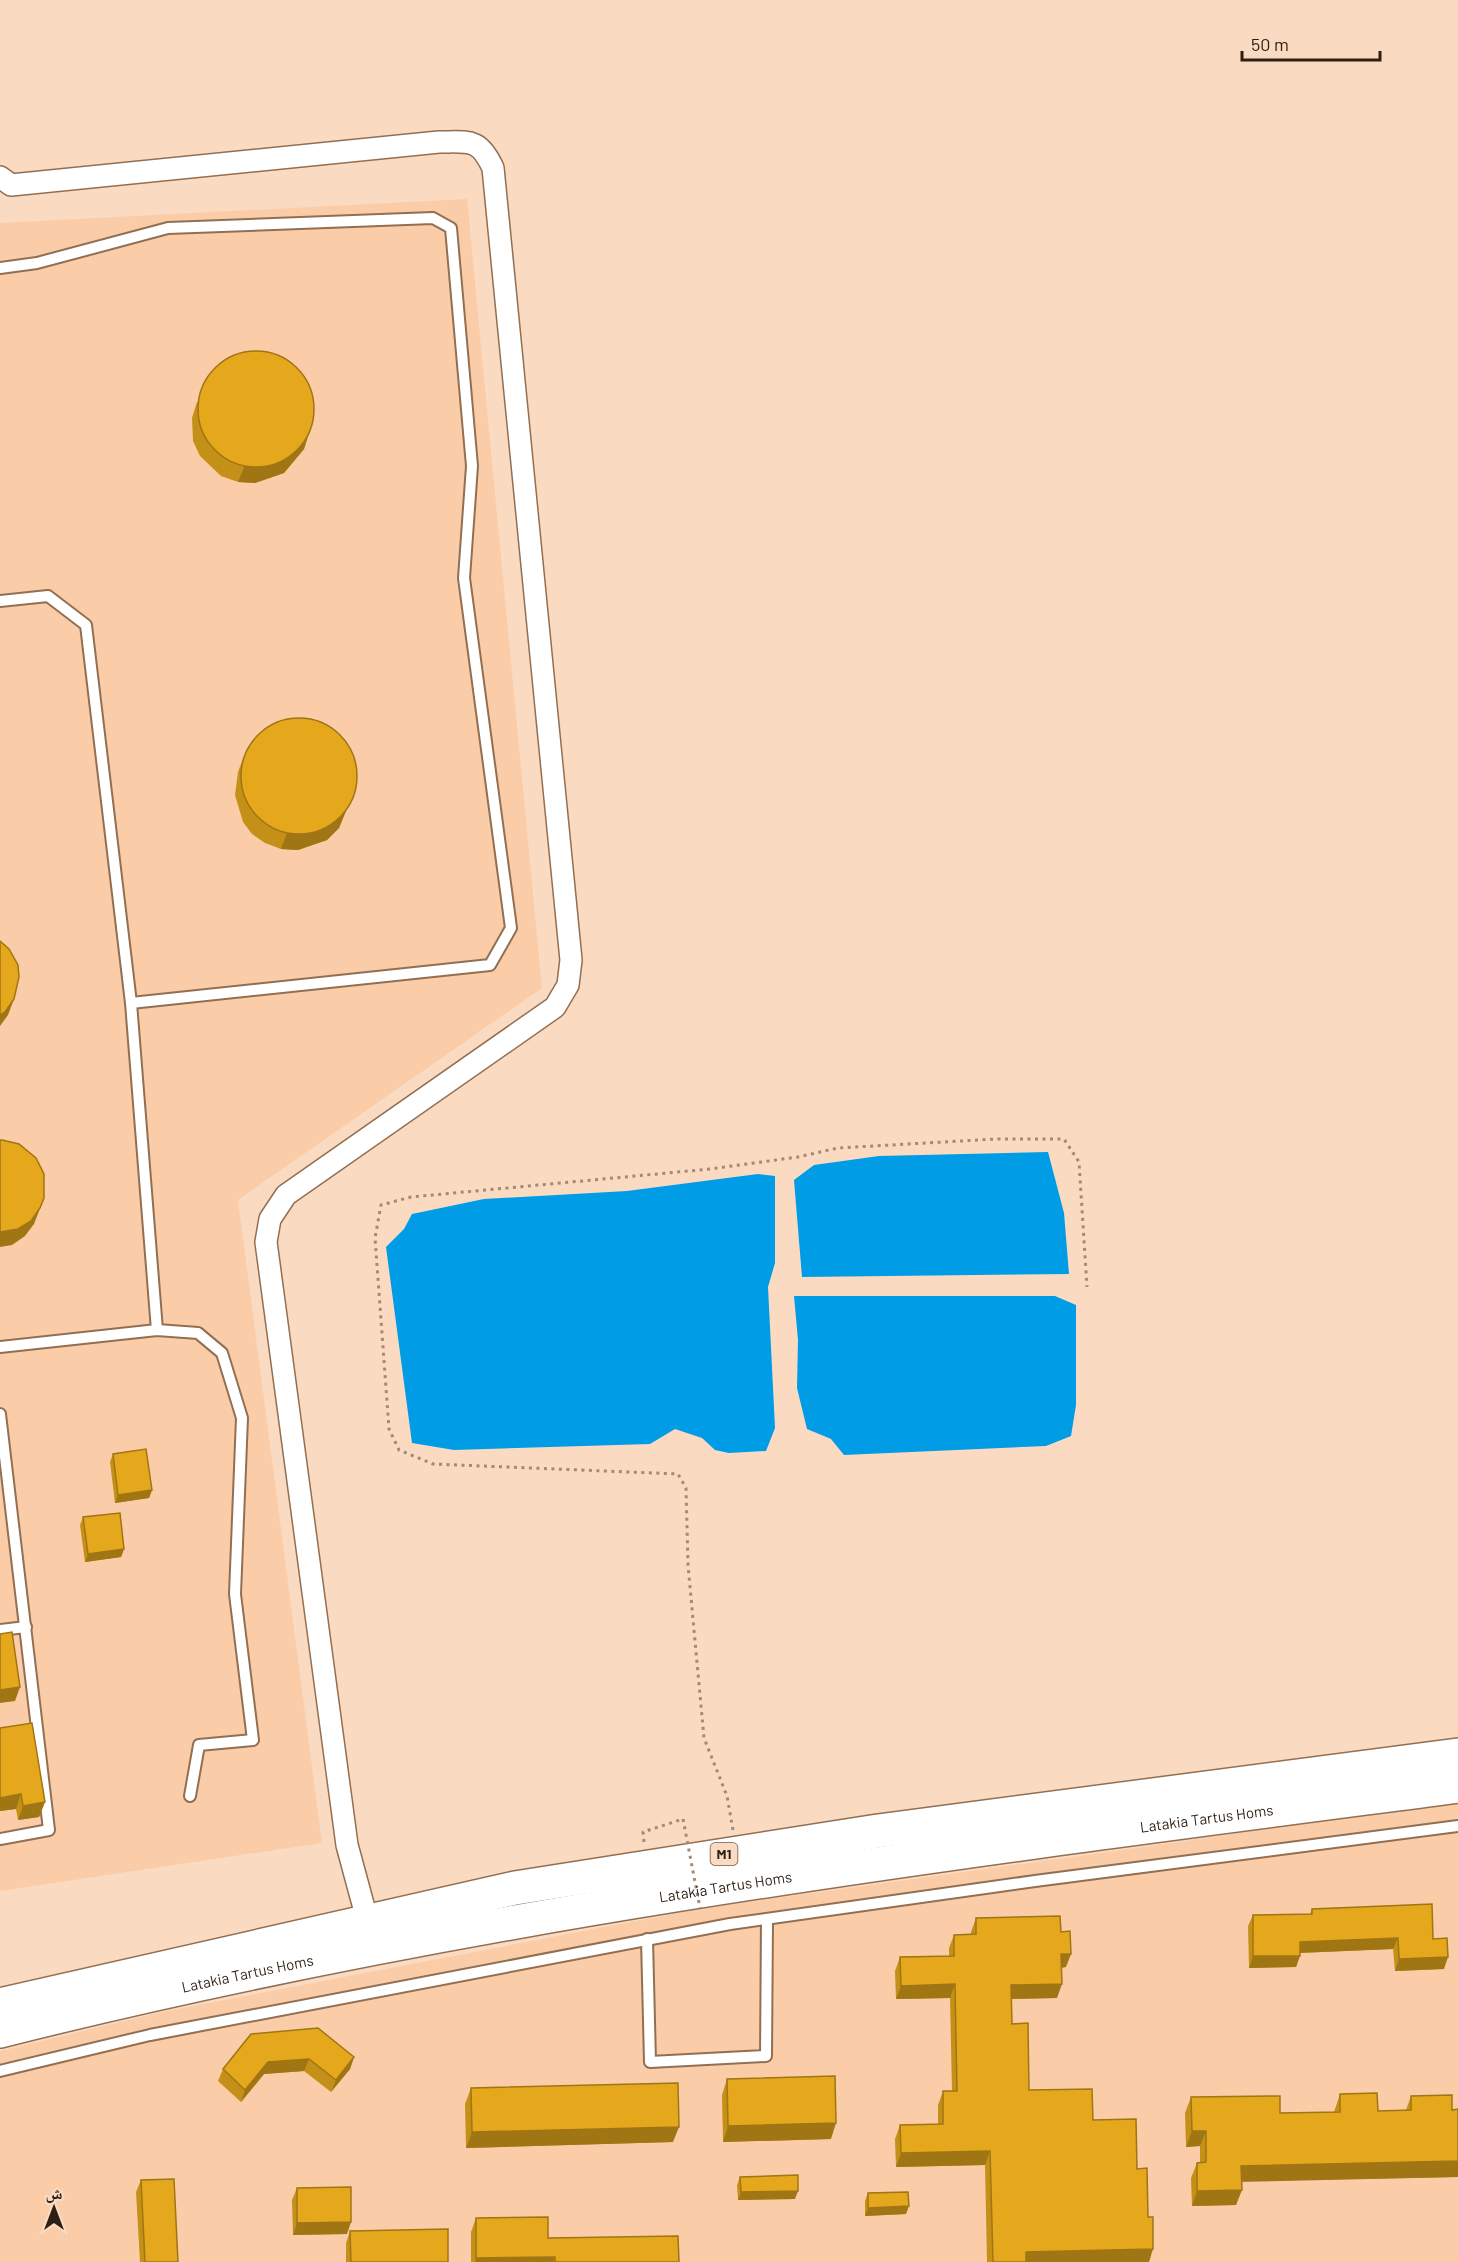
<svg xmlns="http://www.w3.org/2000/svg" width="1458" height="2262" viewBox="0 0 1458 2262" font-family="Barlow,'Noto Naskh Arabic',sans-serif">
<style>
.built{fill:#facda8}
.water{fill:#009ce6}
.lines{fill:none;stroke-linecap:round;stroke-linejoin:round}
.lane-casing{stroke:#926f52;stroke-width:14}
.street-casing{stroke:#926f52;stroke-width:24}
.highway-casing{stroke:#926f52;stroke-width:36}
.path{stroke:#a28a77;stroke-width:3;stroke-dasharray:3 4.5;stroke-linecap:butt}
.lane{stroke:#fff;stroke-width:10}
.street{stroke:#fff;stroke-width:21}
.highway{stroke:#fff;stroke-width:33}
.path-bridge{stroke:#a28a77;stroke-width:3;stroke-dasharray:3 4.5;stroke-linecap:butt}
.wall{fill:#c59018}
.shaded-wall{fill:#a07514}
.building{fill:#e5a71c;stroke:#a07514;stroke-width:1.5}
.labels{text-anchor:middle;stroke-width:4.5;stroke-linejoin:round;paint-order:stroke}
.shield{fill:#fadac1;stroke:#6a5747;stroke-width:1.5}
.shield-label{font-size:14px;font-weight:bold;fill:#2d1f13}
.street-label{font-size:15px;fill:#2d1f13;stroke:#fadac1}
</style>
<rect width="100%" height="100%" fill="#fadac1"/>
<!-- built -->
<g class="built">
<polygon points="467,199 542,988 238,1200 322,1843 0,1891 0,223"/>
<polygon points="1458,1800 1458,2262 0,2262 0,2051 162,2012 704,1908 1165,1844"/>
</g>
<!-- water -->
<g class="water">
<polygon points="1048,1152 1064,1213 1069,1274 802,1277 794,1180 814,1165 879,1156"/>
<polygon points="758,1174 775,1176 775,1263 768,1287 775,1428 766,1451 729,1453 715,1450 702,1438 675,1429 650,1444 454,1450 412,1443 386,1247 404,1229 412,1214 484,1199 627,1191"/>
<polygon points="794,1296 1055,1296 1076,1305 1076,1405 1071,1436 1046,1446 844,1455 831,1439 807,1429 797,1388 798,1340"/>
</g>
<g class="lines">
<defs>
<g id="lane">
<polyline points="0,268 37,263 168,228 433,218 451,228 472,466 464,578 511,928 490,965 131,1003"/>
<polyline points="0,601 48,596 86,625 131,1003 157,1330"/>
<polyline points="0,1347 157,1330 198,1333 222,1353 242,1418 235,1594 253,1740 199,1745 190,1796"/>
<polyline points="0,1414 49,1830 0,1839"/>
<polyline points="0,1630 26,1627"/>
<polyline points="647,1939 650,2062 766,2056 767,1919"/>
<polyline points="0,2071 150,2035 730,1924 1035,1881 1458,1826"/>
</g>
<path id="street" d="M0 177 11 185 439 142C470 142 479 138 493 168L571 960 568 985 555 1007 286 1195 270 1219 266 1242 347 1845 367 1919"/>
<g id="highway">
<polyline points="0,2005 515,1888 878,1831 1458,1755"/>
<path id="s1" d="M0 2031C479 1910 969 1850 1458 1786"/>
</g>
</defs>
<!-- lane casing -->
<use href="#lane" class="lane-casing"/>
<!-- street casing -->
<use href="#street" class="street-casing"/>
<!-- highway casing -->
<use href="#highway" class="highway-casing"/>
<!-- path -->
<g class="path">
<polyline points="733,1830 727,1796 704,1738 688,1565 686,1488 678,1474 433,1464 399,1450 389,1429 375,1238 381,1205 411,1197 710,1169 798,1157 838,1148 996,1139 1064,1139 1079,1162 1087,1287"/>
<polyline points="644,1842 643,1832 683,1819"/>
</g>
<!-- lane -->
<use href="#lane" class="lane"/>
<!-- street -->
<use href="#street" class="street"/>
<!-- highway -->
<use href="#highway" class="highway"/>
<!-- path-bridge -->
<polyline class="path-bridge" points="683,1819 700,1908"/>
</g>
<!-- wall -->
<g class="wall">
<polygon points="197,402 309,433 304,449 284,473 255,483 238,482 221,476 200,456 193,441 192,418"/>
<polygon points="244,756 357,784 339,828 327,840 298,850 281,849 265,843 252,834 243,822 235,795 238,772"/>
<polygon points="113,1454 152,1490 149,1498 115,1503 110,1462"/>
<polygon points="83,1517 124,1549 121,1557 85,1562 80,1525"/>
<polygon points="0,1728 45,1802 39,1817 18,1820 16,1809 0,1811"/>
<polygon points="1312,1909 1433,1939 1444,1969 1395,1971 1393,1949 1300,1953 1296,1967 1249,1968 1248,1926 1253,1915 1310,1914"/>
<polygon points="976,1918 1061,1932 1066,1967 1062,1968 1057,1998 1011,1999 1012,2024 1029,2090 1093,2120 1137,2169 1149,2262 987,2262 985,2165 896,2167 895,2139 900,2125 938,2124 938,2105 943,2091 952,2091 950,1998 896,1999 895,1971 900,1957 949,1956 949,1948 954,1935 971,1935 971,1932"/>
<polygon points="251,2034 354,2057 350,2069 331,2092 304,2071 264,2074 241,2102 218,2081 223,2069"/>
<polygon points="727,2079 831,2139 723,2142 722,2095"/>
<polygon points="471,2088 673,2142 466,2148 465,2104"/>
<polygon points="1340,2094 1378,2111 1406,2110 1411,2096 1452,2110 1458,2109 1458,2177 1242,2181 1236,2205 1192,2206 1191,2178 1197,2163 1200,2162 1200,2146 1186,2147 1185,2113 1191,2097 1280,2113 1334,2112"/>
<polygon points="740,2177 795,2199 738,2200 737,2185"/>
<polygon points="141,2180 178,2262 140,2262 136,2192"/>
<polygon points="297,2188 347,2234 293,2235 292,2200"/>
<polygon points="868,2193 906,2214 865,2216 865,2201"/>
<polygon points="476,2218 548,2238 679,2262 471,2262 471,2232"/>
<polygon points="350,2231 448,2262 346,2262 346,2243"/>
</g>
<!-- shaded-wall -->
<g class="shaded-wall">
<polygon points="309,433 304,449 284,473 255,483 238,482 244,467"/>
<polygon points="357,784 339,828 327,840 298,850 281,849 287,833"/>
<polygon points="14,999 8,1015 0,1026 0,1015"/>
<polygon points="44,1198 34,1224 25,1236 12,1245 0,1247 0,1232"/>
<polygon points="152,1490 149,1498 115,1503 118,1495"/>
<polygon points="124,1549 121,1557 85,1562 88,1554"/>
<polygon points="20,1687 15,1701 0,1703 0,1690"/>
<polygon points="21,1794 16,1809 0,1811 0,1798"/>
<polygon points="45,1802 39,1817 18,1820 23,1806"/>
<polygon points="1398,1938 1393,1949 1296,1953 1300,1942"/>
<polygon points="1061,1954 1071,1954 1066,1967 1056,1968"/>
<polygon points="1253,1956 1300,1956 1296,1967 1249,1968"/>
<polygon points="1448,1957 1444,1969 1395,1971 1399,1959"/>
<polygon points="955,1984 950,1998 896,1999 901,1986"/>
<polygon points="1062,1984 1057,1998 1006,1999 1011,1985"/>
<polygon points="354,2057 350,2069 331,2092 336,2080"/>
<polygon points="309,2059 304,2071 264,2074 241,2102 245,2090 268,2062"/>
<polygon points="836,2123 831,2139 723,2142 728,2126"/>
<polygon points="679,2127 673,2142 466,2148 472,2132"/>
<polygon points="1192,2131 1206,2131 1200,2146 1186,2147"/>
<polygon points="990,2151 985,2165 896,2167 901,2153"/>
<polygon points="1458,2161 1458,2177 1236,2182 1241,2166"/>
<polygon points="1242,2190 1236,2205 1192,2206 1197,2191"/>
<polygon points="798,2191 795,2199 738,2200 741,2192"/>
<polygon points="909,2206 906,2214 865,2216 868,2208"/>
<polygon points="351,2222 347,2234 293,2235 297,2223"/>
<polygon points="1153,2249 1149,2262 1022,2262 1026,2252"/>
<polygon points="555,2257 553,2262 475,2262 476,2258"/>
</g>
<!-- building -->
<g class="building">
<circle cx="256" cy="409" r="58"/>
<circle cx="299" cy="776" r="58"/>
<polygon points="0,941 9,949 18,965 19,977 14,999 5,1012 0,1015"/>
<polygon points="0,1140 2,1140 19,1144 36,1158 44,1174 44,1198 40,1208 31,1221 18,1229 0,1232"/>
<polygon points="146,1449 152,1490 118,1495 113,1454"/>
<polygon points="120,1513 124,1549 88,1554 83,1517"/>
<polygon points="12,1632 20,1687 0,1690 0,1634"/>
<polygon points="32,1723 45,1802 23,1806 21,1794 0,1798 0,1728"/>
<polygon points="1432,1904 1433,1939 1447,1938 1448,1957 1399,1959 1398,1938 1300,1942 1300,1956 1253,1956 1253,1915 1312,1914 1312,1909"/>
<polygon points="1060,1916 1061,1932 1070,1931 1071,1954 1061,1954 1062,1984 1011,1985 1012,2024 1028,2023 1029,2090 1092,2089 1093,2120 1136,2119 1137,2169 1147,2168 1148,2217 1153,2217 1153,2249 1026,2252 1026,2262 993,2262 990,2151 901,2153 900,2125 943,2124 943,2091 957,2091 955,1984 901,1986 900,1957 954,1956 954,1935 976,1934 976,1918"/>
<polygon points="318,2028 354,2057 336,2080 309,2059 268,2062 245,2090 223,2069 251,2034"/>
<polygon points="835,2076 836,2123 728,2126 727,2079"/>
<polygon points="678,2083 679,2127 472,2132 471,2088"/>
<polygon points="1377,2093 1378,2111 1411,2110 1411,2096 1452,2095 1452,2110 1458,2109 1458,2161 1241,2166 1242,2190 1197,2191 1197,2163 1206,2162 1206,2131 1192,2131 1191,2097 1280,2096 1280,2113 1340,2112 1340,2094"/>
<polygon points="798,2175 798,2191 741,2192 740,2177"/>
<polygon points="174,2179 178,2262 145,2262 141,2180"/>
<polygon points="351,2187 351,2222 297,2223 297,2188"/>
<polygon points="908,2192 909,2206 868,2208 868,2193"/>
<polygon points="548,2217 548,2238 678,2236 679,2262 555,2262 555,2257 476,2258 476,2218"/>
<polygon points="448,2229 448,2262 351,2262 350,2231"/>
</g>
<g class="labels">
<!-- shield labels -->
<rect class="shield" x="710.5" y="1843" width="27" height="22" rx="4.5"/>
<g class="shield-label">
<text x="724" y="1859">M1</text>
</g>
<!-- street labels -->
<g class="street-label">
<text dy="5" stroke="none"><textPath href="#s1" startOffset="1226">Latakia Tartus Homs</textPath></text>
<text dy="5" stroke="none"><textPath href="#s1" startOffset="740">Latakia Tartus Homs</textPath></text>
<text dy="5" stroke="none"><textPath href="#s1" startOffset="254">Latakia Tartus Homs</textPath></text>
</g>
</g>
<!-- north arrow -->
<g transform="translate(54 2208)" stroke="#fadac1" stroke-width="4.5" paint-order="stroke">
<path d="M0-4.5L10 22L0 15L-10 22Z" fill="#2d1f13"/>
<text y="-9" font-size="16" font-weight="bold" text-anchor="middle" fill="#2d1f13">ش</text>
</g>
<!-- scale -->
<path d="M1242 51v9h138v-9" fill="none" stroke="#2d1f13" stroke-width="3"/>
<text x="1251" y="51" font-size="18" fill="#2d1f13" stroke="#fadac1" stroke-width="4.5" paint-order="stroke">50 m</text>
</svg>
